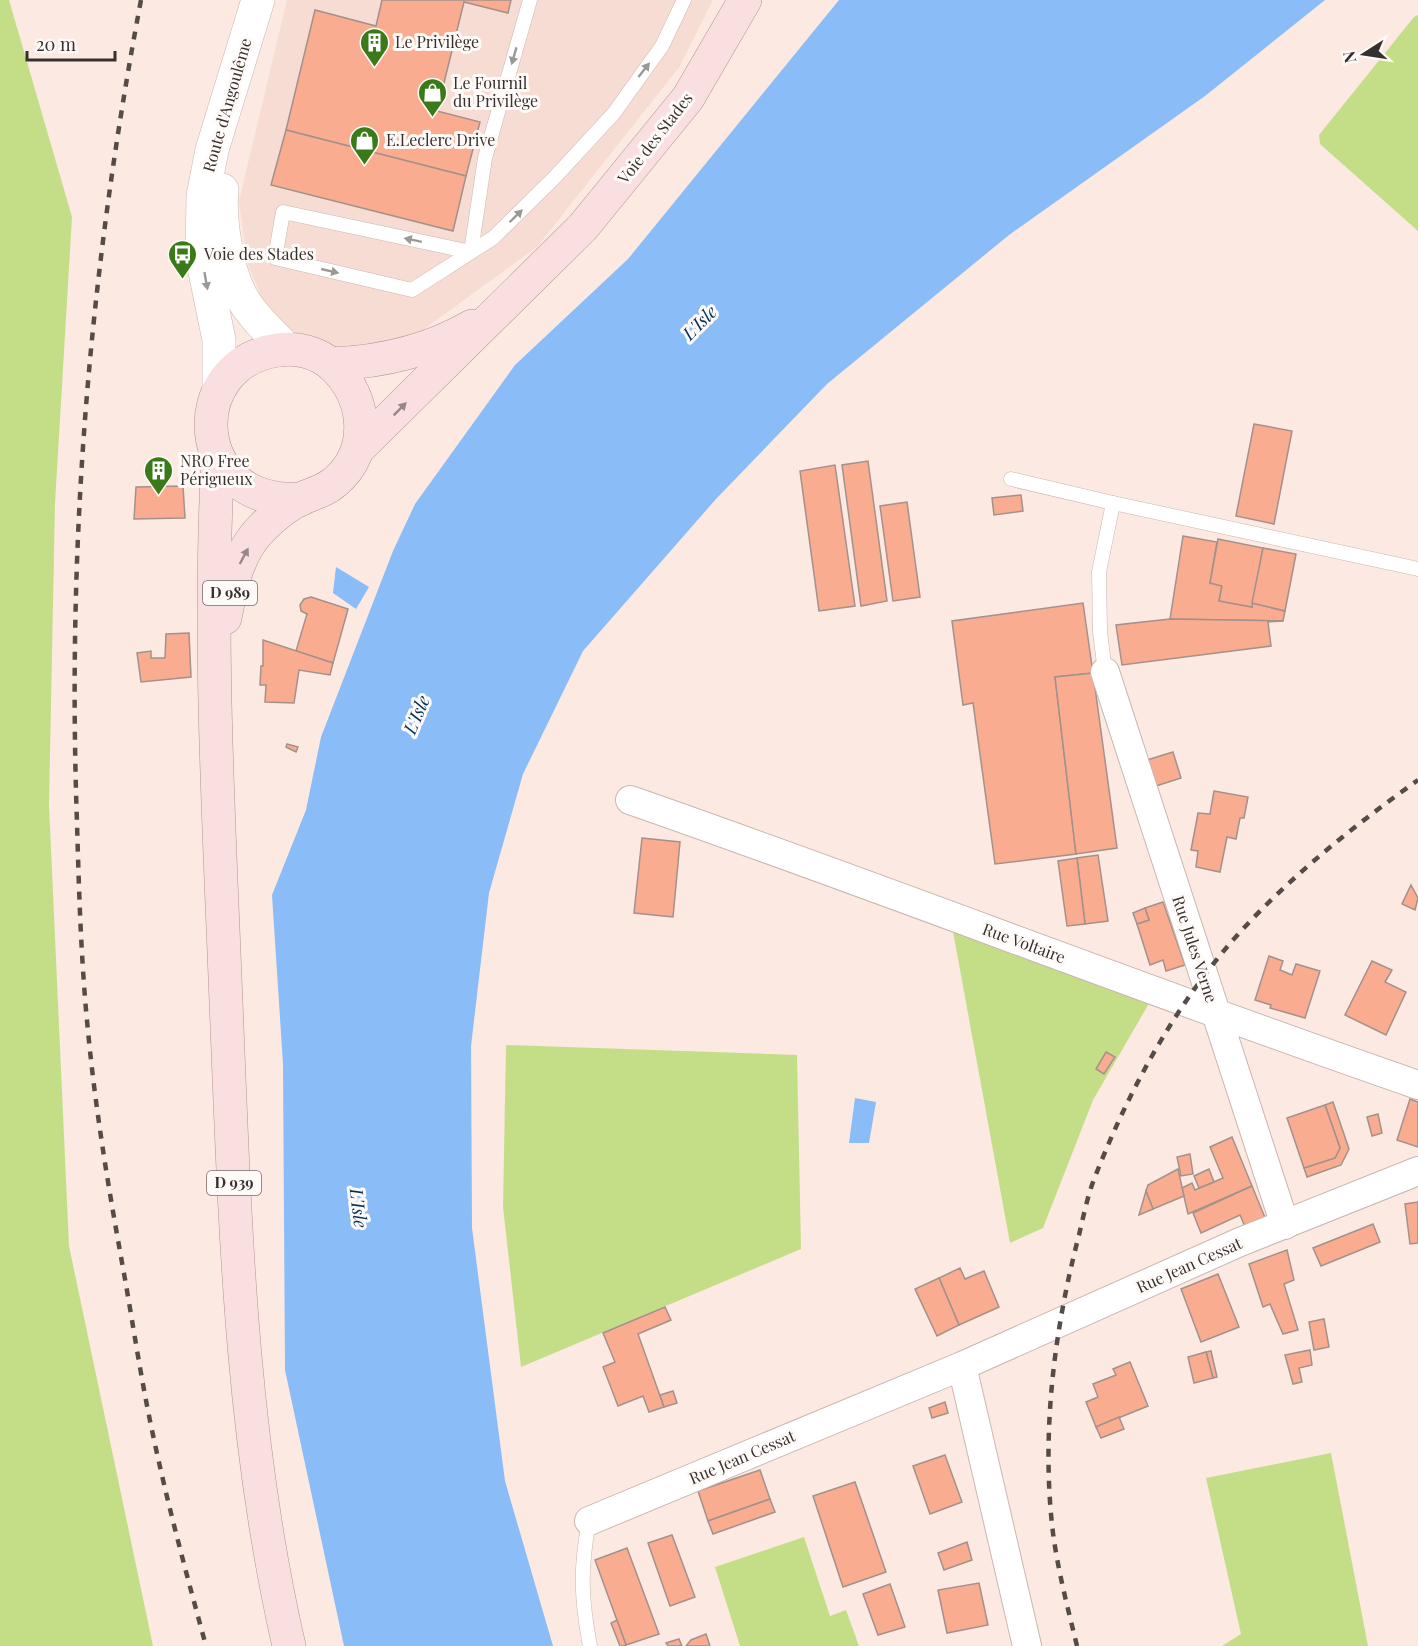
<svg xmlns="http://www.w3.org/2000/svg" width="1418" height="1646" viewBox="0 0 1418 1646" font-family="'Playfair Display',serif">
<style>
.built{fill:#f7dcd3}
.green{fill:#c4de88}
.water{fill:#8abcf7}
.building{fill:#faac90;stroke:#a3918b;stroke-width:1.5}
.lines{fill:none;stroke-linecap:round;stroke-linejoin:round}
.service-casing{stroke:#cab7b1;stroke-width:15}
.minor-casing{stroke:#cab7b1;stroke-width:30}
.secondary-casing{stroke:#cab7b1;stroke-width:34}
.primary-casing{stroke:#b39394;stroke-width:34}
.service{stroke:#fff;stroke-width:14}
.minor{stroke:#fff;stroke-width:28}
.secondary{stroke:#fff;stroke-width:33}
.primary{stroke:#f9dfe0;stroke-width:33}
.rail{stroke:#554b48;stroke-width:4.5;stroke-dasharray:8 8;stroke-linecap:butt}
.oneway{fill:#9c9896}
.oneway2{fill:#988887}
.labels{text-anchor:middle;stroke-width:6;stroke-linejoin:round;paint-order:stroke}
.shield{fill:#fefaf8;stroke:#736d6b;stroke-width:1.5}
.shield-label{font-size:15px;font-weight:bold;fill:#38302e}
.poi-label{font-size:16px;fill:#38302e;stroke:#fefaf8;text-anchor:start}
.street-label{font-size:16px;fill:#38302e;stroke:#fefaf8}
.water-label{font-size:18px;font-style:italic;fill:#02305d;stroke:#fefaf8}
</style>
<rect width="100%" height="100%" fill="#fce9e2"/>
<!-- built -->
<polygon class="built" points="287,0 713,0 680,66 537,247 409,340 348,356 271,321 247,262 239,201"/>
<!-- green -->
<g class="green">
<polygon points="0,0 9,0 72,217 55,503 49,805 69,1246 153,1646 0,1646"/>
<polygon points="1418,15 1418,231 1320,144 1319,135 1414,17"/>
<polygon points="952,926 1151,1000 1093,1100 1043,1228 1010,1243"/>
<polygon points="506,1045 797,1055 801,1249 521,1367 503,1207"/>
<polygon points="1331,1453 1368,1646 1222,1646 1241,1634 1206,1478"/>
<polygon points="804,1537 830,1616 846,1610 859,1646 740,1646 715,1567"/>
</g>
<!-- water -->
<g class="water">
<polygon points="839,0 1325,0 1205,96 1009,235 827,384 716,499 583,651 523,774 489,893 471,1046 472,1228 505,1481 553,1646 344,1646 285,1370 283,1064 272,895 306,810 321,737 393,551 415,504 515,365 628,259"/>
<polygon points="336,567 369,587 356,609 333,593"/>
<polygon points="855,1098 876,1102 869,1143 849,1143"/>
</g>
<!-- building -->
<g class="building">
<polygon points="382,0 511,0 508,13 464,2 437,111 480,122 466,176 286,130 315,10 376,26"/>
<polygon points="286,130 466,176 453,231 271,185"/>
<polygon points="1254,424 1292,431 1274,524 1236,516"/>
<polygon points="868,461 887,601 861,606 842,465"/>
<polygon points="835,465 855,606 819,611 800,471"/>
<polygon points="183,486 185,518 134,519 136,487"/>
<polygon points="1021,495 1023,511 994,515 992,498"/>
<polygon points="907,502 920,597 893,601 880,506"/>
<polygon points="1183,536 1217,542 1210,583 1222,586 1219,601 1252,607 1252,603 1285,611 1283,621 1170,619"/>
<polygon points="1218,539 1263,548 1252,607 1219,601 1222,586 1210,583"/>
<polygon points="1263,548 1296,554 1285,611 1252,603"/>
<polygon points="311,597 348,609 333,663 296,651 307,614 301,611 300,605 304,599"/>
<polygon points="1083,603 1093,673 1055,677 1076,854 995,864 973,703 963,705 952,621"/>
<polygon points="1170,619 1283,621 1268,622 1271,646 1122,665 1116,625"/>
<polygon points="189,633 191,677 141,682 137,653 151,651 151,658 165,658 166,634"/>
<polygon points="263,640 333,663 330,675 299,670 294,703 265,702 266,685 260,685 261,666 263,666"/>
<polygon points="1093,673 1117,848 1076,854 1055,677"/>
<polygon points="287,744 298,747 296,752 286,747"/>
<polygon points="1173,752 1181,778 1156,786 1147,760"/>
<polygon points="1214,791 1248,797 1244,818 1240,818 1236,839 1227,837 1220,872 1196,867 1198,851 1191,850 1198,813 1210,814"/>
<polygon points="642,838 680,842 673,917 634,913"/>
<polygon points="1098,855 1108,921 1085,924 1077,858"/>
<polygon points="1077,858 1085,924 1067,926 1058,861"/>
<polygon points="1411,885 1418,898 1415,910 1402,904"/>
<polygon points="1163,902 1185,965 1166,971 1163,960 1150,965 1137,924 1149,920 1145,908"/>
<polygon points="1145,908 1149,920 1137,924 1133,913"/>
<polygon points="1269,956 1283,961 1280,970 1292,975 1296,964 1320,971 1305,1018 1270,1008 1271,1005 1255,1000"/>
<polygon points="1372,961 1392,970 1385,982 1406,992 1386,1035 1345,1015"/>
<polygon points="1106,1052 1115,1057 1104,1074 1096,1069"/>
<polygon points="1410,1099 1418,1102 1418,1147 1397,1140"/>
<polygon points="1333,1102 1349,1149 1341,1165 1307,1177 1304,1168 1335,1158 1340,1148 1325,1105"/>
<polygon points="1325,1105 1340,1148 1335,1158 1304,1168 1287,1118"/>
<polygon points="1378,1114 1382,1133 1372,1136 1367,1117"/>
<polygon points="1232,1137 1252,1186 1188,1214 1182,1188 1192,1183 1195,1190 1223,1178 1210,1147"/>
<polygon points="1190,1154 1193,1174 1181,1176 1177,1157"/>
<polygon points="1178,1169 1184,1196 1153,1209 1146,1191 1148,1185"/>
<polygon points="1209,1169 1214,1182 1199,1188 1194,1176"/>
<polygon points="1252,1186 1266,1220 1246,1229 1240,1215 1201,1233 1193,1213"/>
<polygon points="1146,1191 1153,1209 1139,1215"/>
<polygon points="1418,1202 1418,1243 1410,1244 1405,1204"/>
<polygon points="1373,1224 1380,1242 1321,1266 1313,1248"/>
<polygon points="1287,1250 1294,1280 1284,1284 1298,1330 1283,1334 1270,1304 1263,1307 1249,1264"/>
<polygon points="960,1268 965,1279 984,1271 999,1307 959,1325 939,1278"/>
<polygon points="1218,1274 1239,1327 1201,1342 1181,1289"/>
<polygon points="939,1278 959,1325 937,1336 915,1289"/>
<polygon points="665,1307 671,1320 638,1334 664,1407 649,1412 643,1396 618,1406 603,1367 615,1362 603,1333"/>
<polygon points="1324,1319 1329,1347 1314,1350 1309,1322"/>
<polygon points="1310,1350 1312,1365 1299,1368 1302,1382 1293,1384 1285,1355"/>
<polygon points="1211,1351 1217,1377 1213,1378 1206,1352"/>
<polygon points="1206,1352 1213,1378 1194,1383 1188,1357"/>
<polygon points="1130,1362 1148,1406 1096,1427 1086,1402 1098,1397 1093,1384 1116,1375 1113,1369"/>
<polygon points="673,1391 677,1403 664,1407 660,1395"/>
<polygon points="945,1402 948,1413 932,1418 929,1408"/>
<polygon points="1119,1417 1124,1429 1101,1438 1096,1427"/>
<polygon points="945,1455 962,1502 930,1514 913,1466"/>
<polygon points="760,1470 770,1499 708,1521 698,1491"/>
<polygon points="855,1482 886,1572 843,1587 813,1496"/>
<polygon points="770,1499 775,1512 713,1534 708,1521"/>
<polygon points="672,1535 695,1597 670,1606 648,1543"/>
<polygon points="967,1542 972,1560 944,1570 938,1553"/>
<polygon points="627,1548 659,1634 626,1645 595,1560"/>
<polygon points="979,1583 988,1625 947,1633 938,1590"/>
<polygon points="890,1584 905,1627 878,1635 863,1594"/>
<polygon points="617,1620 626,1645 624,1646 620,1646 611,1623"/>
<polygon points="706,1634 710,1646 686,1646 691,1640"/>
<polygon points="679,1639 682,1646 668,1646 666,1643"/>
</g>
<g class="lines">
<defs>
<g id="service">
<polyline points="471,252 283,212 275,258 412,290 493,238 555,177 614,113 662,46 684,0"/>
<polyline points="471,252 485,158 530,0"/>
<polyline points="1011,479 1113,503"/>
<polyline points="1105,672 1100,632 1099,572 1113,503 1418,569"/>
<path d="M589 1521C580 1569 581 1598 590 1646"/>
</g>
<g id="minor">
<polyline points="1105,672 1285,1225"/>
<path d="M630 800C894 892 1154 994 1418 1085"/>
<polyline points="962,1366 1027,1646"/>
<polyline points="589,1521 962,1366 1240,1242 1418,1171"/>
</g>
<g id="secondary">
<path d="M222 190C219 219 227 270 241 296 252 316 270 332 286 349"/>
<polyline points="219,390 219,340 202,257 203,196 212,150 258,0"/>
</g>
<g id="primary">
<path d="M332 364C381 362 429 351 472 326"/>
<polyline points="358,449 583,227 688,98 745,0"/>
<path d="M218 457C208 639 219 820 226 1002 235 1220 240 1433 289 1646"/>
<path d="M225 618C231 586 238 551 263 527 274 516 289 504 303 498 315 493 326 490 335 482 372 451 367 397 333 366 319 353 297 347 279 350 182 362 188 507 302 499"/>
</g>
</defs>
<!-- service casing -->
<use href="#service" class="service-casing"/>
<!-- minor casing -->
<use href="#minor" class="minor-casing"/>
<!-- secondary casing -->
<use href="#secondary" class="secondary-casing"/>
<!-- primary casing -->
<use href="#primary" class="primary-casing"/>
<!-- service -->
<use href="#service" class="service"/>
<!-- minor -->
<use href="#minor" class="minor"/>
<!-- secondary -->
<use href="#secondary" class="secondary"/>
<!-- primary -->
<use href="#primary" class="primary"/>
<!-- rail -->
<g class="rail">
<path d="M141 0C89 275 67 543 77 823 79 892 81 962 88 1031 96 1115 110 1197 125 1279 134 1331 142 1384 153 1435 168 1506 187 1576 206 1646"/>
<path d="M1077 1646C1068 1609 1058 1571 1053 1533 1041 1435 1054 1330 1079 1235 1083 1218 1087 1199 1093 1182 1126 1096 1172 1010 1233 940 1288 878 1351 828 1418 780"/>
</g>
</g>
<!-- one-way arrows -->
<defs><path id="oneway-solid" d="M-6-.8H1V-3.2L6.5 0L1 3.2V.8H-6Z" transform="scale(1.5)"/></defs>
<g class="oneway">
<use href="#oneway-solid" transform="translate(514 56) rotate(106)"/>
<use href="#oneway-solid" transform="translate(644 70) rotate(-52)"/>
<use href="#oneway-solid" transform="translate(516 216) rotate(-44)"/>
<use href="#oneway-solid" transform="translate(413 240) rotate(-168)"/>
<use href="#oneway-solid" transform="translate(330 271) rotate(13)"/>
<use href="#oneway-solid" transform="translate(206 281) rotate(80)"/>
</g>
<g class="oneway2">
<use href="#oneway-solid" transform="translate(400 409) rotate(-45)"/>
<use href="#oneway-solid" transform="translate(244 556) rotate(-62)"/>
</g>
<!-- icons -->
<defs>
<symbol id="building-pin" viewBox="-11 -11 22 30"><path d="M0 17L-7.5 6A9.5 9.5 0 1 1 7.5 6Z" fill="#3a7a19" stroke="#fefaf8"/><path d="M-4-6H4V6H1V3H-1V6H-4ZM-2.5-4.3h1.7v1.8h-1.7ZM.8-4.3h1.7v1.8H.8ZM-2.5-1h1.7V.8h-1.7ZM.8-1h1.7V.8H.8Z" fill="#fff"/></symbol>
<symbol id="shop-pin" viewBox="-11 -11 22 30"><path d="M0 17L-7.5 6A9.5 9.5 0 1 1 7.5 6Z" fill="#3a7a19" stroke="#fefaf8"/><path d="M-5-2.5h2.3a2.7 3.5 0 0 1 5.4 0H5L5.5 6h-11ZM-1.5-2.5h3a1.5 2.3 0 0 0-3 0Z" fill="#fff"/></symbol>
<symbol id="bus-pin" viewBox="-11 -11 22 30"><path d="M0 17L-7.5 6A9.5 9.5 0 1 1 7.5 6Z" fill="#3a7a19" stroke="#fefaf8"/><path d="M-5-6H5V4H4V6H2V4H-2V6H-4V4H-5ZM-3.5-4V0h7V-4ZM-3.5 1.2v1.5H-2V1.2ZM2 1.2v1.5H3.5V1.2Z" fill="#fff"/></symbol>
</defs>
<g fill-rule="evenodd">
<use href="#building-pin" x="358" y="26" width="33" height="45"/>
<use href="#shop-pin" x="416" y="76" width="33" height="45"/>
<use href="#shop-pin" x="348" y="124" width="33" height="45"/>
<use href="#bus-pin" x="166" y="238" width="33" height="45"/>
<use href="#building-pin" x="142" y="454" width="33" height="45"/>
</g>
<g class="labels">
<!-- shield labels -->
<g class="shield">
<rect x="203" y="581" width="54" height="24" rx="4.5"/>
<rect x="207" y="1171" width="54" height="24" rx="4.5"/>
</g>
<g class="shield-label">
<text x="230" y="598">D 989</text>
<text x="234" y="1188">D 939</text>
</g>
<!-- poi labels -->
<g class="poi-label">
<text x="395" y="48">Le Privilège</text>
<text x="453" y="89">Le Fournil<tspan x="453" dy="18">du Privilège</tspan></text>
<text x="386" y="146">E.Leclerc Drive</text>
<text x="204" y="260">Voie des Stades</text>
<text x="180" y="467">NRO Free<tspan x="180" dy="18">Périgueux</tspan></text>
</g>
<!-- street labels -->
<g class="street-label">
<text transform="translate(227 105) rotate(-74)" y="6">Route d'Angoulême</text>
<text transform="translate(655 138) rotate(-52)" y="6">Voie des Stades</text>
<text transform="translate(1024 943) rotate(20)" y="6">Rue Voltaire</text>
<text transform="translate(1195 949) rotate(72)" y="6">Rue Jules Verne</text>
<text transform="translate(1189 1265) rotate(-24)" y="6">Rue Jean Cessat</text>
<text transform="translate(742 1457) rotate(-23)" y="6">Rue Jean Cessat</text>
</g>
<!-- water labels -->
<g class="water-label">
<text transform="translate(700 323) rotate(-45)" y="6">L'Isle</text>
<text transform="translate(417 715) rotate(-67)" y="6">L'Isle</text>
<text transform="translate(358 1208) rotate(83)" y="6">L'Isle</text>
</g>
</g>
<!-- north arrow -->
<g transform="translate(1364 54) rotate(258)" stroke="#fefaf8" stroke-width="4.5" paint-order="stroke">
<path d="M0-4.5L10 22L0 15L-10 22Z" fill="#38302e"/>
<text y="-9" font-size="16" font-weight="bold" text-anchor="middle" fill="#38302e">N</text>
</g>
<!-- scale -->
<path d="M27 51v9h88v-9" fill="none" stroke="#38302e" stroke-width="3"/>
<text x="36" y="51" font-size="18" fill="#38302e" stroke="#fefaf8" stroke-width="4.5" paint-order="stroke">20 m</text>
</svg>
